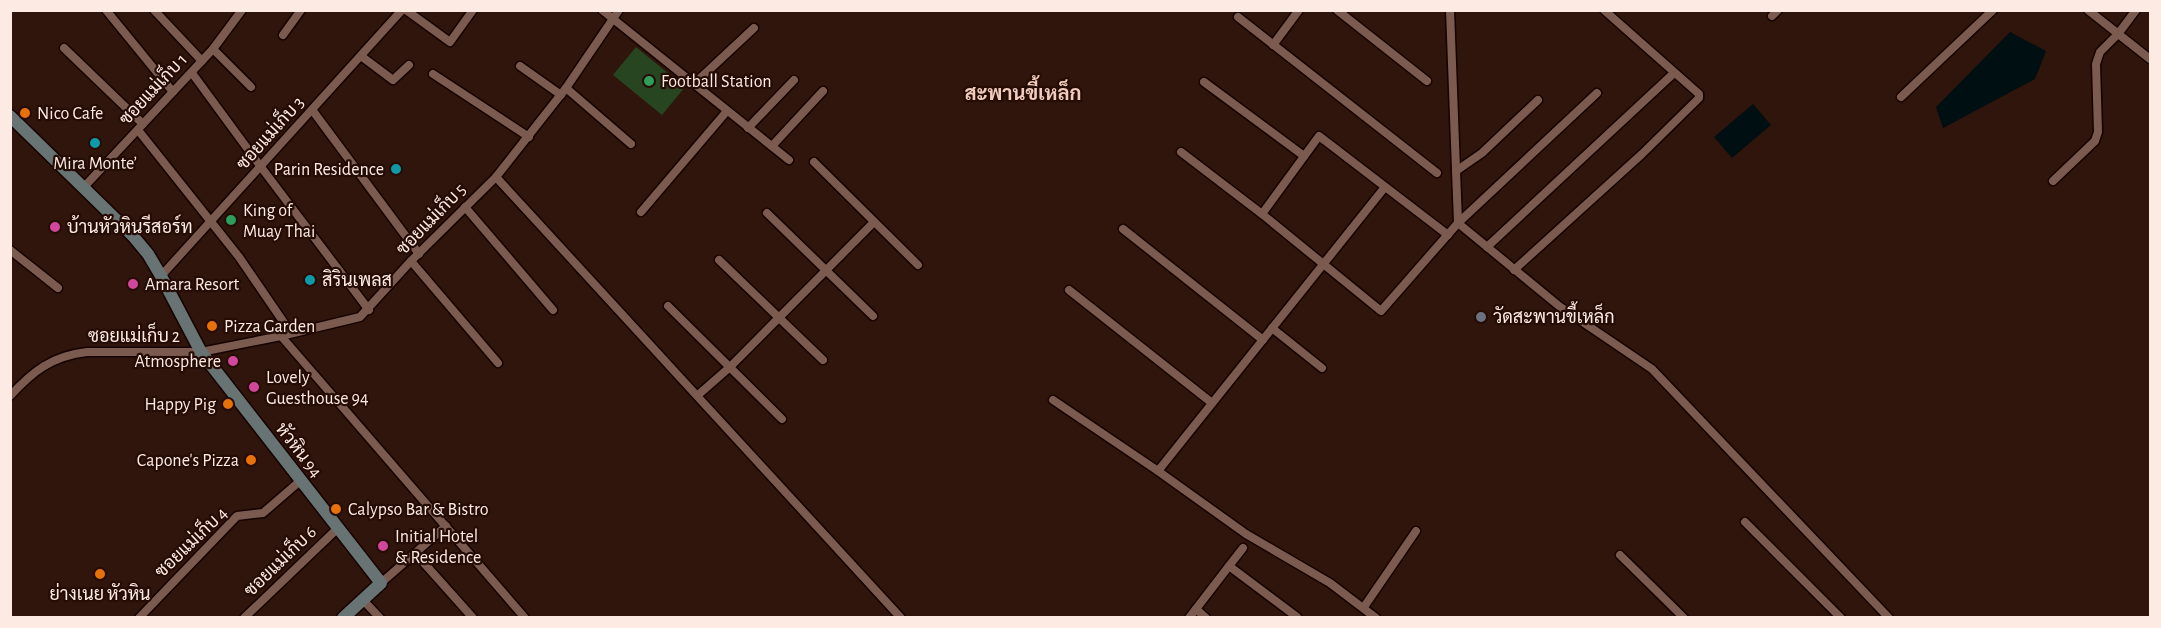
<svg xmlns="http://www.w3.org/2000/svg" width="2161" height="628" viewBox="0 0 2161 628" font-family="'Alegreya Sans',Sarabun,sans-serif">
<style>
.green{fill:#264520}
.water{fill:#000f11}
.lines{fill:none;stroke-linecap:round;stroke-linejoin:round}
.street-casing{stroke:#160200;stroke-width:11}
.secondary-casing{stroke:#160200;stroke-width:15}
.street{stroke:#7b5b4f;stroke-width:8}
.secondary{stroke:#687473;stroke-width:12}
.leisure-dot{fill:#2e9e5b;stroke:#250c04;stroke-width:2}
.food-dot{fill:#e8710a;stroke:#250c04;stroke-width:2}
.culture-dot{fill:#0f9aa8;stroke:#250c04;stroke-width:2}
.hotel-dot{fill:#d1479c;stroke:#250c04;stroke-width:2}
.worship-dot{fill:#6b7280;stroke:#250c04;stroke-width:2}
.labels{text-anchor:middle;stroke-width:4.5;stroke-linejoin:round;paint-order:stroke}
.poi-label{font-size:18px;fill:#fdeae3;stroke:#250c04;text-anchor:start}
.street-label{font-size:18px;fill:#fdeae3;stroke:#250c04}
.neighbourhood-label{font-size:20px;font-weight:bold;fill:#f1ccbe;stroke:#250c04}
</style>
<rect width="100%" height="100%" fill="#2f150b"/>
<!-- green -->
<polygon class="green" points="636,47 685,87 662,115 613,75"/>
<!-- water -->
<g class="water">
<polygon points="2010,32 2046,51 2035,79 1943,128 1936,107"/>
<polygon points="1753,104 1771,125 1732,158 1714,137"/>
</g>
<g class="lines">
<defs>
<g id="street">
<polyline points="106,10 173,92"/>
<polyline points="154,10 202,61"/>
<polyline points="406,10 450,42 473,10"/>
<polyline points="602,10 789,160"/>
<polyline points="1337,10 1427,81"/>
<polyline points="1450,10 1458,223 1559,306 1652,369 1889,618"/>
<polyline points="2088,10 2150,59"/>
<polyline points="1772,16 1778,10"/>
<polyline points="1238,17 1437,173"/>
<polyline points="283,35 301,10"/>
<polyline points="1273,45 1299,10"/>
<polyline points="64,48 143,124"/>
<polyline points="213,49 251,87"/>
<polyline points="361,56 393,80 409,65"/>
<polyline points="520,66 561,95"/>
<polyline points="192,73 261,167 369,310"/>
<polyline points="433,74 529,137"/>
<polyline points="1204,82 1304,156"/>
<polyline points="694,84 754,28"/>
<polyline points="566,88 631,144"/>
<polyline points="1901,97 1993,10"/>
<polyline points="313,111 419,254"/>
<polyline points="748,128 794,80"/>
<polyline points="138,130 239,257 291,333"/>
<polyline points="772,146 823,91"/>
<polyline points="1181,152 1262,214 1381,311 1458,223 1597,93"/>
<polyline points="814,162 918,265"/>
<polyline points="1456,171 1482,153 1538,100"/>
<polyline points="496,177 901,618"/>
<polyline points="2053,181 2095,141 2098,132 2096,64 2100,52 2118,34 2136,10"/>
<polyline points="84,187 213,49 242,10"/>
<polyline points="465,207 553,310"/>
<polyline points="641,212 727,111"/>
<polyline points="767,213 873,316"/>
<polyline points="1262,214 1319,136 1448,235"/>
<polyline points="1123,229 1263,340"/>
<polyline points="1487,247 1674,73"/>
<polyline points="10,250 58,288"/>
<polyline points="719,260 823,360"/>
<polyline points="411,261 498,363"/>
<polyline points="1514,270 1642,154 1699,98 1699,94 1604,10"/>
<polyline points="161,276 402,10"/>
<polyline points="1069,290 1212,403"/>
<polyline points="668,306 782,419"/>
<polyline points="1272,328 1322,368"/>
<polyline points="281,336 525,618"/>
<polyline points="698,395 730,367 874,222"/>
<path d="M10 396C33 371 52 356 87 352H201L281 336 360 317 411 261 496 177 566 88 619 10"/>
<polyline points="1053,400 1158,471 1246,534 1330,583 1376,618"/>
<polyline points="1158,471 1385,187"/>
<polyline points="1745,522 1841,618"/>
<polyline points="415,553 473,618"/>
<polyline points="1620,555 1684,618"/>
<polyline points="1229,566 1243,548"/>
<polyline points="381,583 446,526"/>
<polyline points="363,600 380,618"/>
<polyline points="1364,607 1416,531"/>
<polyline points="1196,609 1206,618"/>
<polyline points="139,618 237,516 263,513 300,481"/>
<polyline points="244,618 338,528"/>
<polyline points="1189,618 1229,566 1297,617"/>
</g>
<polyline id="secondary" points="10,116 133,236 148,254 161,276 201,352 381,583 343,618"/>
</defs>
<!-- street casing -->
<use href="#street" class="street-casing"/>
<!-- secondary casing -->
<use href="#secondary" class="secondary-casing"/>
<!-- street -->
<use href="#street" class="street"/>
<!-- secondary -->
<use href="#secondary" class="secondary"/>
</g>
<!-- markers -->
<g class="leisure-dot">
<circle cx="649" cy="81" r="6"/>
<circle cx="231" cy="220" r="6"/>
</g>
<g class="food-dot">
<circle cx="25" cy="113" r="6"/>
<circle cx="212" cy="326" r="6"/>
<circle cx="228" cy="404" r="6"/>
<circle cx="251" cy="460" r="6"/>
<circle cx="336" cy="509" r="6"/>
<circle cx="100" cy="574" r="6"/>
</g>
<g class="culture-dot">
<circle cx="95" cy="143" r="6"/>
<circle cx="396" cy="169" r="6"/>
<circle cx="310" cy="280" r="6"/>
</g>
<g class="hotel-dot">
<circle cx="55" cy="227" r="6"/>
<circle cx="133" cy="284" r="6"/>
<circle cx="233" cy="361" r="6"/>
<circle cx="254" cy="387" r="6"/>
<circle cx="383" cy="546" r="6"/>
</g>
<circle class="worship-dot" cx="1481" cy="317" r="6"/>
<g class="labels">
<!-- poi labels -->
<g class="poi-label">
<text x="661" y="87">Football Station</text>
<text x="37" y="119">Nico Cafe</text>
<text x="95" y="169" text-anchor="middle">Mira Monte’</text>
<text x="384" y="175" text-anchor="end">Parin Residence</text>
<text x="243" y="216">King of<tspan x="243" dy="21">Muay Thai</tspan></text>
<text x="67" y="233">บ้านหัวหินรีสอร์ท</text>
<text x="322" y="286">สิรินเพลส</text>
<text x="145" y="290">Amara Resort</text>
<text x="1493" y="323">วัดสะพานขี้เหล็ก</text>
<text x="224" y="332">Pizza Garden</text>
<text x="221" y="367" text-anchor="end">Atmosphere</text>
<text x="266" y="383">Lovely<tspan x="266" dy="21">Guesthouse 94</tspan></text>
<text x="216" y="410" text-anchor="end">Happy Pig</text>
<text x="239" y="466" text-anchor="end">Capone's Pizza</text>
<text x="348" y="515">Calypso Bar &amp; Bistro</text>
<text x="395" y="542">Initial Hotel<tspan x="395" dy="21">&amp; Residence</tspan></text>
<text x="100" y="600" text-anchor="middle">ย่างเนย หัวหิน</text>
</g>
<!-- street labels -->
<g class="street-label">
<text transform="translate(153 89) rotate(-47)" y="6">ซอยแม่เก็บ 1</text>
<text transform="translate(270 133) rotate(-48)" y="6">ซอยแม่เก็บ 3</text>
<text transform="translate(431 219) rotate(-46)" y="6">ซอยแม่เก็บ 5</text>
<text x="134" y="342">ซอยแม่เก็บ 2</text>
<text transform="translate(299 450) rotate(52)" y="6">หัวหิน 94</text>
<text transform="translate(191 542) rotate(-44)" y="6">ซอยแม่เก็บ 4</text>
<text transform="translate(280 561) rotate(-44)" y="6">ซอยแม่เก็บ 6</text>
</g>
<!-- neighbourhood labels -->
<g class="neighbourhood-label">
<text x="1023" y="100">สะพานขี้เหล็ก</text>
</g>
</g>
<!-- border -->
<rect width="2161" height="628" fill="none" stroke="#fdeae3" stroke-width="24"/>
</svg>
